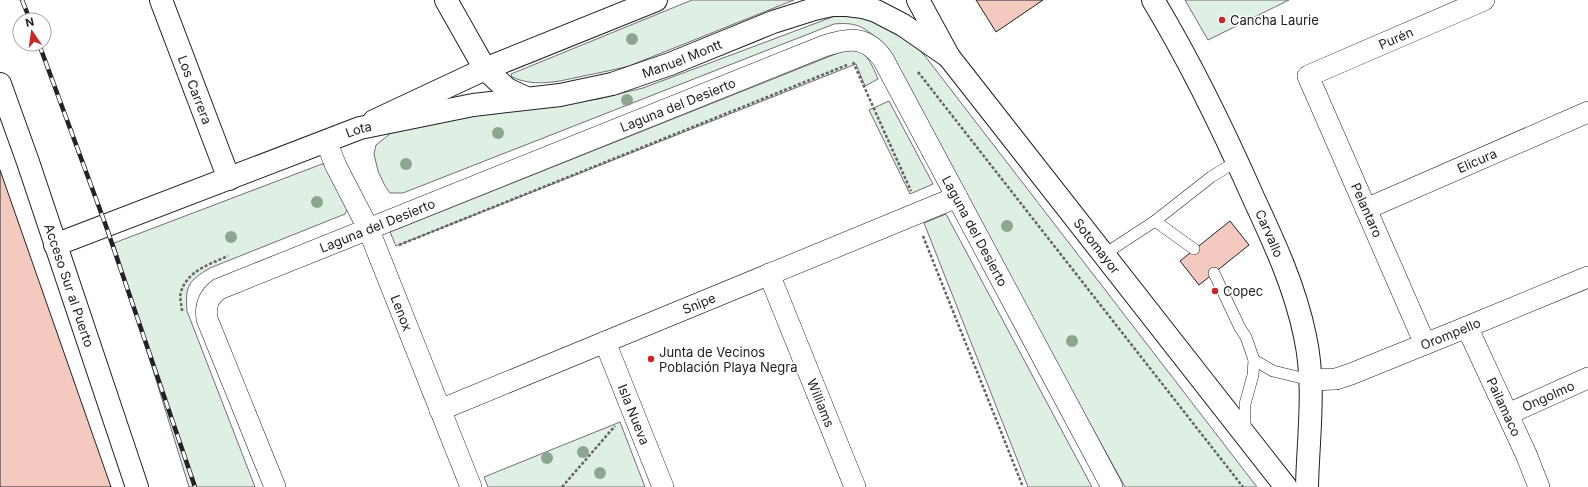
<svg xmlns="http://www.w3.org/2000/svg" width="1588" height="487" viewBox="0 0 1588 487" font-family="Inter,sans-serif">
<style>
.green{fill:#e0efe3;stroke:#6f6f6f}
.building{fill:#f3c9c0;stroke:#222}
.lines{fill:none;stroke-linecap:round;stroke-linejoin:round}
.service-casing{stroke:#222;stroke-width:12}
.minor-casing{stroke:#222;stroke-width:22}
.tertiary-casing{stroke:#222;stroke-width:24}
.secondary-casing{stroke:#222;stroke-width:24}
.primary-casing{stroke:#222;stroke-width:24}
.path{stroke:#646464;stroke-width:2.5;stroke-dasharray:3 2;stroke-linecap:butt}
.service{stroke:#fff;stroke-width:11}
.minor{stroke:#fff;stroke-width:21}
.tertiary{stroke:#fff;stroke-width:22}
.secondary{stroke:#fff;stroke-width:22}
.primary{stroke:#fff;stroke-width:22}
.rail-casing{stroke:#222;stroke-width:4.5}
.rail{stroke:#fff;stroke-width:3;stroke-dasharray:9;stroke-linecap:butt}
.tree{fill:#8da692}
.poi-dot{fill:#c62828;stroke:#fff;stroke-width:1.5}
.labels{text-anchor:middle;stroke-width:3;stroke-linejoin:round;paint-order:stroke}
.poi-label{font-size:13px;fill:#222;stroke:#fff;text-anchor:start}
.street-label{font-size:13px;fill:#222;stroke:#fff}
</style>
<rect width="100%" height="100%" fill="#fff"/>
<!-- green -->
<g class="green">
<path d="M692 0H794L629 66C610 71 592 74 574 78 552 83 532 86 512 77L511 74Z"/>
<polygon points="1185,0 1289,0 1208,40"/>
<path d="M863 15 911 41 925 56 1257 487H1125L879 41C864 26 855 22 834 24L403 193H390L385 186 378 171 374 154 376 145 391 133 419 124 489 110 577 102 598 99 643 88 835 16Z"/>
<path d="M848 49C866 48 872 65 878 79L865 86 856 64 396 246 390 232Z"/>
<polygon points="889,101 933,184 910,194 869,110"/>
<path d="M322 164 334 167 347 210 345 214 210 268C188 281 185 286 187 311L255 487H189L114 243Z"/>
<polygon points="946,214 1092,487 1028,487 924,223"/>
<polygon points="620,422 645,487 488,487 484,477"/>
</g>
<!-- building -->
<g class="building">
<polygon points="976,0 1043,0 996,32"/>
<polygon points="0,170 111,487 0,487"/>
<polygon points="1230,221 1249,245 1199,285 1180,261"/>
</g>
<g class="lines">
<defs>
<g id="service">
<polyline points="1155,221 1194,249"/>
<polyline points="1103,255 1155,221 1211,177 1237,161"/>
<polyline points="1214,273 1240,328 1246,337 1254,360 1253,375 1245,404 1245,431"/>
<polyline points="1254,360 1273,371 1310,380"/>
</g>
<g id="minor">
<path id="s1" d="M326 141 336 166 368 228 471 487"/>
<path id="s2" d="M1366 209 1588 112"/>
<path id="s3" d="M769 274 855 487"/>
<path id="s4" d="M1467 327 1526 454 1539 487"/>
<path id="s5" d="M605 342 663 487"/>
<path id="s6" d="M1425 344 1308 76 1484 0"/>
<path id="s7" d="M1310 380 1336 379 1351 374 1467 327 1588 277"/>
<path id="s8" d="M440 410 957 197"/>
<path id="s9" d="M1508 414 1588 378"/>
<path id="s10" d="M275 487 207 319C205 306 208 297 219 289L824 46C849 38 866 35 883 59L1112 487"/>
</g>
<g id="tertiary">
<polyline points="446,0 485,69 507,89 526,98"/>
<polyline points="374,121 485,69 656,0"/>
</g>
<g id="secondary">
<path id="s11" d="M161 0 229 179"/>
<path id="s12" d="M1153 0C1191 63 1223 129 1253 197 1274 242 1295 287 1305 336 1316 386 1308 437 1307 487"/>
<path id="s13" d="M55 245 360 128 473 105 560 95 612 84 670 64 773 22 814 9 832 5H847L863 7 876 11 903 25 949 57"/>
</g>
<g id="primary">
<path id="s14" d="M918 0 949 57 1286 487"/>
<path id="s15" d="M0 84 28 162 137 487"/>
</g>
</defs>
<!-- service casing -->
<use href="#service" class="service-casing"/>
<!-- minor casing -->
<use href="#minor" class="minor-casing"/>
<!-- tertiary casing -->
<use href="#tertiary" class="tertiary-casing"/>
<!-- secondary casing -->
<use href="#secondary" class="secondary-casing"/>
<!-- primary casing -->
<use href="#primary" class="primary-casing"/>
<!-- path -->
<g class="path">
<polyline points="853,62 911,191"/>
<polyline points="918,72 1243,487"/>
<polyline points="923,236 1023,487"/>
<polyline points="399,245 847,65"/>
<path d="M182 311C182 306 179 298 181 292 187 271 210 264 228 256"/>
<polyline points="562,487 615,426"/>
</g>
<!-- service -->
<use href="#service" class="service"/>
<!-- minor -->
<use href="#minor" class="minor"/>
<!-- tertiary -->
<use href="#tertiary" class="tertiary"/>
<!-- secondary -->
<use href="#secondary" class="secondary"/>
<!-- primary -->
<use href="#primary" class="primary"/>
<defs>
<g id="rail">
<polyline points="22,0 30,20"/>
<polyline points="39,44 106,226 195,487"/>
</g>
</defs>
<!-- rail casing -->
<use href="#rail" class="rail-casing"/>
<!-- rail -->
<use href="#rail" class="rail"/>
</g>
<!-- trees -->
<g class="tree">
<circle cx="632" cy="39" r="6"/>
<circle cx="627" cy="100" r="6"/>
<circle cx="498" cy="133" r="6"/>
<circle cx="406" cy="164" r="6"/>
<circle cx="317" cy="202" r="6"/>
<circle cx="1007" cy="226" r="6"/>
<circle cx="231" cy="237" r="6"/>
<circle cx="1072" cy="341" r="6"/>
<circle cx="583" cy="452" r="6"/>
<circle cx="547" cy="458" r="6"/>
<circle cx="600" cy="473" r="6"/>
</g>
<!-- markers -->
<g class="poi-dot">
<circle cx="1222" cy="20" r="4"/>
<circle cx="1215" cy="291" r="4"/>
<circle cx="651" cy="359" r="4"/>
</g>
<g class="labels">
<!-- poi labels -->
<g class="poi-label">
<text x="1230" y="25">Cancha Laurie</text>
<text x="1223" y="296">Copec</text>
<text x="659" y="357">Junta de Vecinos<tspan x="659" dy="15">Población Playa Negra</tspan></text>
</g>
<!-- street labels -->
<g class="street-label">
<text dy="5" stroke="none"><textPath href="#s6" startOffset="388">Purén</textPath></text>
<text dy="5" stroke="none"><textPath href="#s13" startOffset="657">Manuel Montt</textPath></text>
<text dy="5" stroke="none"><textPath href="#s11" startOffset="96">Los Carrera</textPath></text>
<text dy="5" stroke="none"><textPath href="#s10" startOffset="710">Laguna del Desierto</textPath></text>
<text dy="5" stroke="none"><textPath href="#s13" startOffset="325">Lota</textPath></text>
<text dy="5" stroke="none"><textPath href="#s2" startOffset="121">Elicura</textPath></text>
<text transform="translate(1367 210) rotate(66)" y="5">Pelantaro</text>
<text dy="5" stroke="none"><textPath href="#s10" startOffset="386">Laguna del Desierto</textPath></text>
<text dy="5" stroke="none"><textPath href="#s10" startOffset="1129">Laguna del Desierto</textPath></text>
<text dy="5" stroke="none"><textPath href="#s12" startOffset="261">Carvallo</textPath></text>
<text dy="5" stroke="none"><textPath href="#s14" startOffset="305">Sotomayor</textPath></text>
<text dy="5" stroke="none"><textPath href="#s15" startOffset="213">Acceso Sur al Puerto</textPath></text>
<text dy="5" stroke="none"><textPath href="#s8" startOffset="280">Snipe</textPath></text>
<text dy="5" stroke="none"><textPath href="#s1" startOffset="188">Lenox</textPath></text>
<text dy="5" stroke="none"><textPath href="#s7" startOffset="149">Orompello</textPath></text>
<text dy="5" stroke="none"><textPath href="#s9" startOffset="44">Ongolmo</textPath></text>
<text dy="5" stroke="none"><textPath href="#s3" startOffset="139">Williams</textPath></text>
<text dy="5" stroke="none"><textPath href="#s4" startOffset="88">Pailamaco</textPath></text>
<text dy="5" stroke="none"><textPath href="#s5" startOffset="78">Isla Nueva</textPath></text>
</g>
</g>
<!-- north arrow -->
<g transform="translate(32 32) rotate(347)"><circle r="19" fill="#ffffff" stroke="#a7a7a7"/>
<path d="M0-3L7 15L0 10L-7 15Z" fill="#c62828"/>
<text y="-6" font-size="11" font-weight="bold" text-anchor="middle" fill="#222222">N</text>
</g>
</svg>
